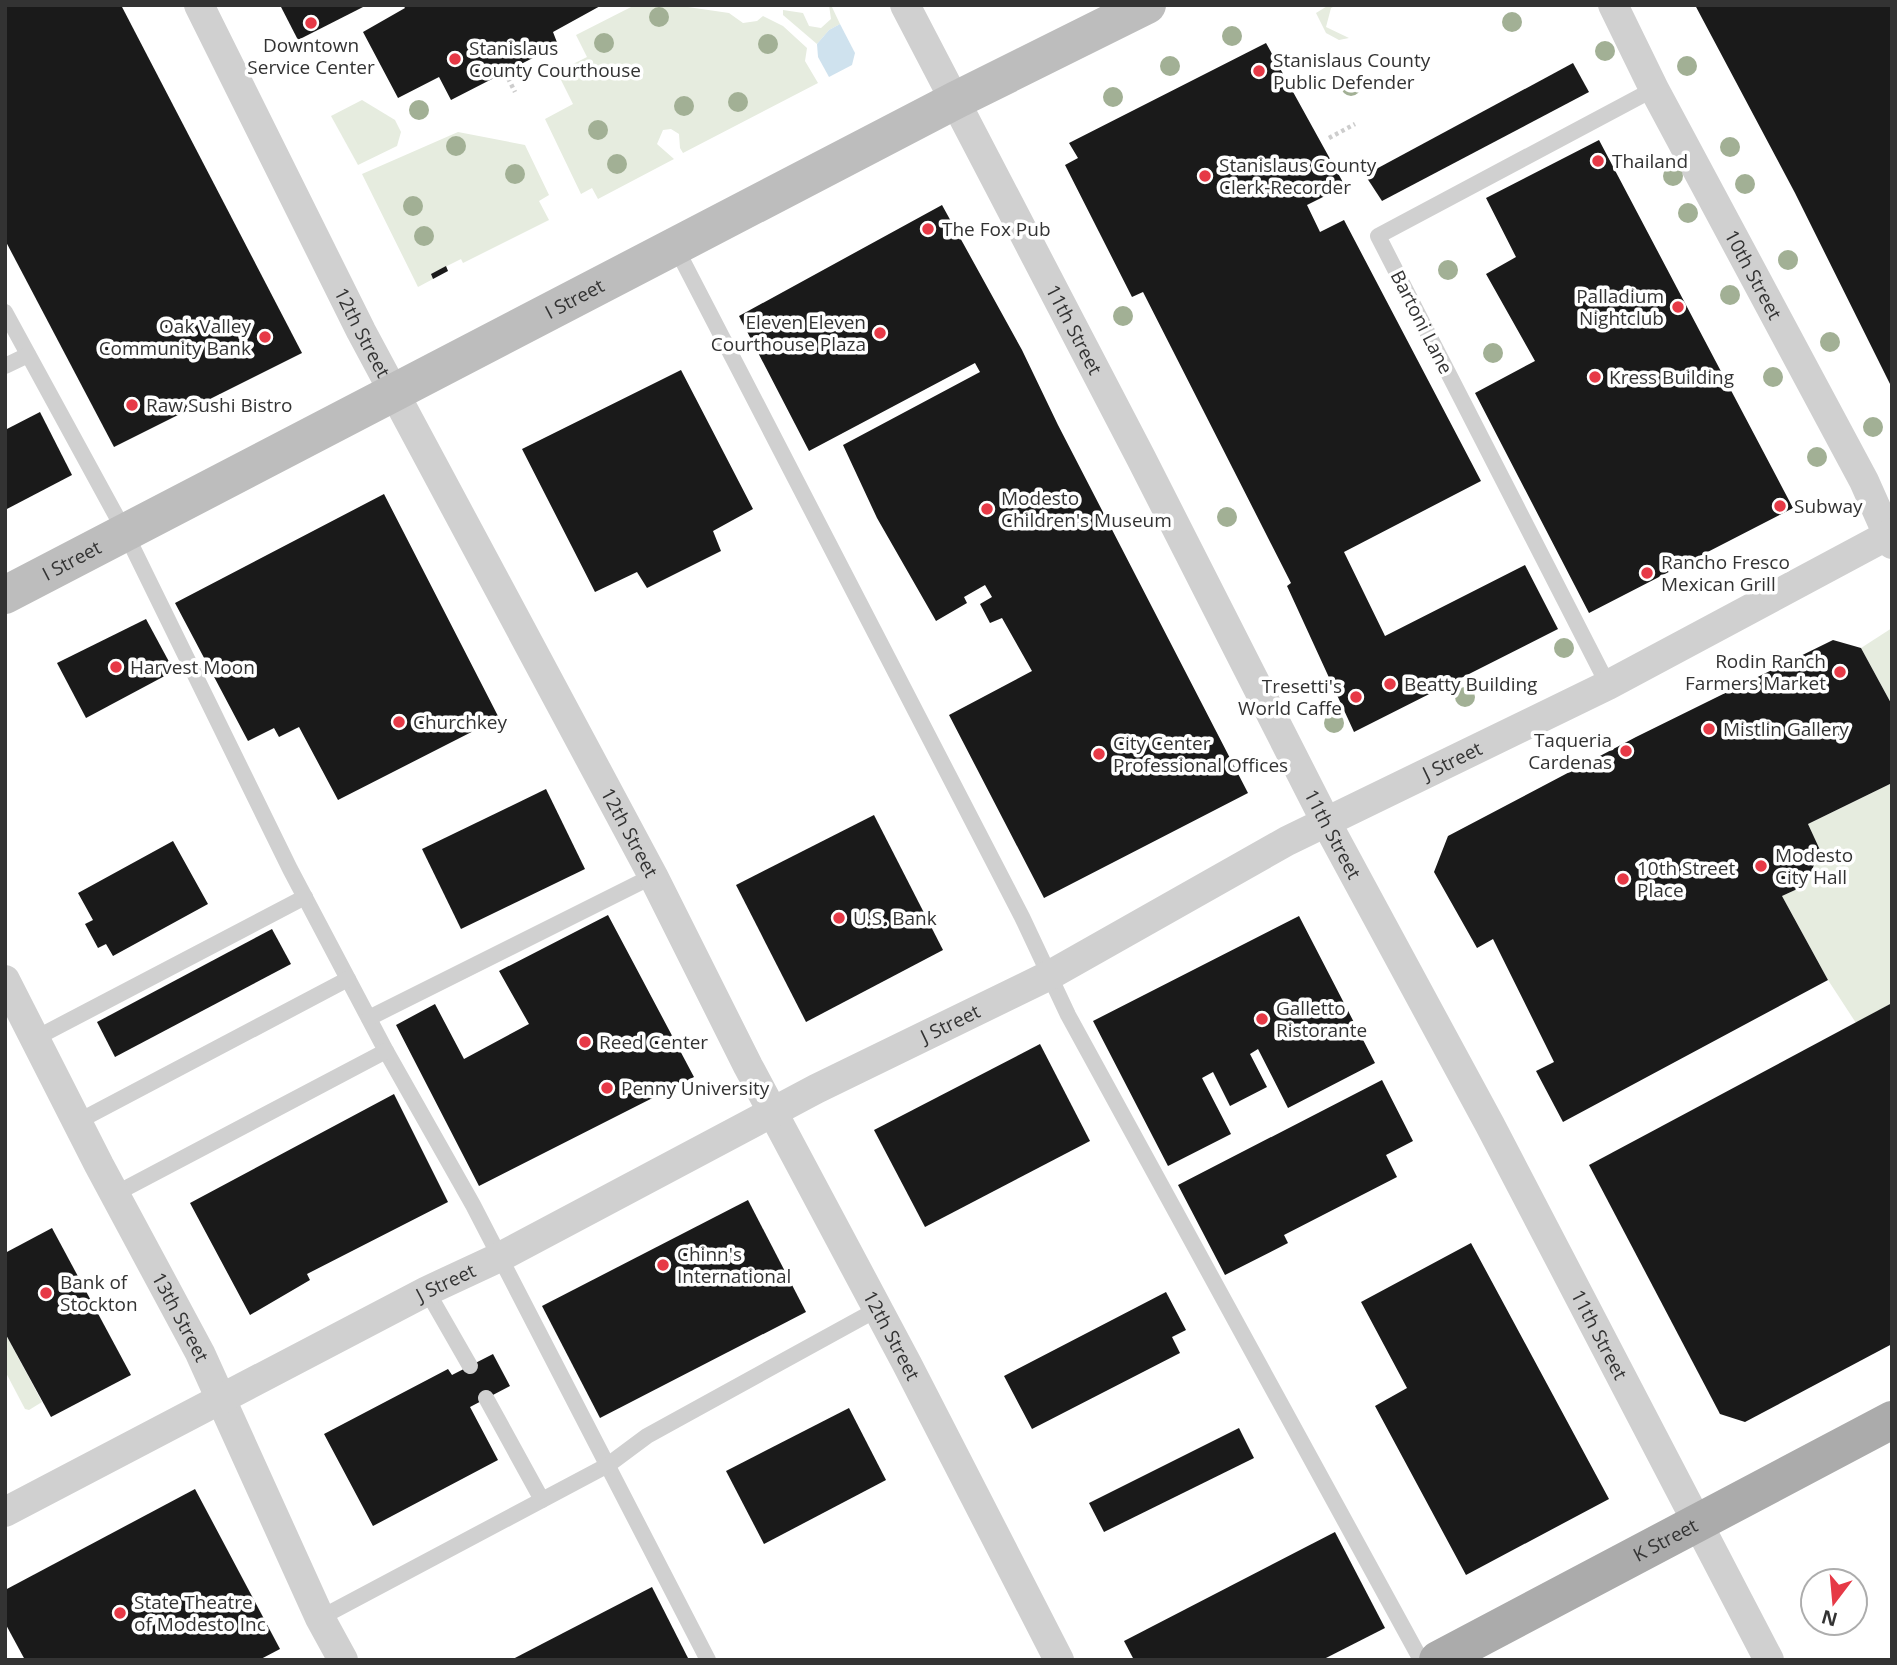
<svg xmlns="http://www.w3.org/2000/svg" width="1897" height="1665" viewBox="0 0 1897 1665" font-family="'Open Sans',sans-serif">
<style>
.green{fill:#e6ecdf}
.water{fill:#cfe2ee}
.building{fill:#1a1a1a}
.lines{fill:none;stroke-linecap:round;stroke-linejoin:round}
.path{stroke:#cdcdcd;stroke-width:4.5;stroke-dasharray:3.5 3.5;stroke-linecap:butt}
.lane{stroke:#d0d0d0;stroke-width:16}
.street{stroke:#d0d0d0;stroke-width:30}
.secondary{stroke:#bdbdbd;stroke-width:38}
.primary{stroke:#ababab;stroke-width:38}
.tree{fill:#a2b095}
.poi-dot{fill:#e63946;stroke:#fff;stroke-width:2.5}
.labels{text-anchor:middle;stroke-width:7;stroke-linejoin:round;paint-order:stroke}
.poi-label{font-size:19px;fill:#333;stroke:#fff;text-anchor:start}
.street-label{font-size:19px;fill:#333;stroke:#fff}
</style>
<rect width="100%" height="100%" fill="#fff"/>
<!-- green -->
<g class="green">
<polygon points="635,5 674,5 729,13 743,23 757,21 763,16 783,26 807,48 805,61 818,83 683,153 680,148 679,134 671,129 663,130 657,144 674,159 598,199 592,188 581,194 545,119 573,104 557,72 587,57 576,35"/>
<polygon points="829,5 831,5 840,24 829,30 817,44 783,15 783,10 803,13 809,26 821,28 831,19"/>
<polygon points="1329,5 1337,5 1331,8 1326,27 1349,38 1339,40 1326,33 1316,13"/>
<polygon points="362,100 395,120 401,132 397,146 358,165 331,116"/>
<polygon points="458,132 525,145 549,195 539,201 549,220 463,263 461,259 431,274 433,279 418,287 362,174"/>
<polygon points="1892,628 1892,705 1861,648"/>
<polygon points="1892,783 1892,1003 1856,1023 1828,980 1782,896 1806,885 1820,851 1808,824"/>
<polygon points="5,1333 42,1402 29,1410 25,1409 5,1371"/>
</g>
<!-- water -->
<polygon class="water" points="840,24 855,53 852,65 829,77 818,57 817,44 829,30"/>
<!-- building -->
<g class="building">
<polygon points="5,5 121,5 302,353 114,447 5,240"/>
<polygon points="280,5 367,5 298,40"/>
<polygon points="403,5 602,5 553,32 558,45 451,100 439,77 398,98 363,32 405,8"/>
<polygon points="1695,5 1892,5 1892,388 1795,193"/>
<polygon points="1266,43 1345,186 1307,205 1320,232 1344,220 1481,481 1344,552 1385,636 1525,565 1558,629 1354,732 1287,586 1291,583 1143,292 1132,297 1065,165 1078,158 1069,143"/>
<polygon points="1573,63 1589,92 1382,201 1365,175"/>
<polygon points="1599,140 1793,508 1589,613 1475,393 1535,361 1486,274 1516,257 1486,198"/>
<polygon points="942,205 1022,350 1058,425 1248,793 1044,898 949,715 1032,671 1002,618 990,623 980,604 992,597 985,585 964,597 967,603 936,621 877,518 843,445 980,372 975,363 809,451 739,316"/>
<polygon points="446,266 448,271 433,279 431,274"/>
<polygon points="681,370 753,509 713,531 721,551 647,588 637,572 595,592 522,449"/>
<polygon points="40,412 72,475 5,510 5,430"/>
<polygon points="384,494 499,718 338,800 299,727 279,737 274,728 248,741 175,603"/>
<polygon points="146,619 174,671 86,718 57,663"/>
<polygon points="1833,640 1861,648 1892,705 1892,783 1808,824 1820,850 1806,885 1782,896 1828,980 1563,1122 1536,1071 1554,1062 1493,939 1477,948 1434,872 1448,836 1636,737"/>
<polygon points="546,789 585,869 461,929 422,849"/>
<polygon points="874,815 943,950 806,1022 736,885"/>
<polygon points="173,841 208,904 113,956 106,944 98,948 85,924 93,920 78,893"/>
<polygon points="608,915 694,1077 479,1186 396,1025 435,1004 464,1059 529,1024 499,971"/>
<polygon points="1299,916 1375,1063 1288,1108 1258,1049 1250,1054 1267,1087 1230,1106 1213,1072 1202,1078 1231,1134 1168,1166 1093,1021"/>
<polygon points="272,929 291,964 115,1057 97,1022"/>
<polygon points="1892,1003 1892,1344 1745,1422 1720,1414 1589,1165"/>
<polygon points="1040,1044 1090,1141 925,1227 874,1130"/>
<polygon points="1382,1080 1413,1141 1386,1155 1397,1177 1284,1235 1288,1243 1225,1275 1178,1185"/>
<polygon points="394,1094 448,1202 307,1274 310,1280 250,1315 190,1203"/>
<polygon points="748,1200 806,1312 600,1418 542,1306"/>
<polygon points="52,1228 131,1375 51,1417 5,1333 5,1253"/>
<polygon points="1471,1243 1609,1499 1466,1575 1375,1406 1407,1388 1361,1302"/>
<polygon points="1166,1292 1186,1330 1172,1337 1180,1353 1032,1429 1004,1376"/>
<polygon points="493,1354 510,1386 470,1407 498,1460 373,1526 324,1434 448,1369 452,1375"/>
<polygon points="849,1408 886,1480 764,1544 726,1471"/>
<polygon points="1239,1428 1254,1458 1104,1532 1089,1503"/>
<polygon points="195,1489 280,1649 259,1660 25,1660 5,1623 5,1590"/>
<polygon points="1335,1532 1385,1628 1322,1660 1134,1660 1124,1641"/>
<polygon points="652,1587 689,1660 511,1660"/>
</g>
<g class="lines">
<!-- path -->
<g class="path">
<polyline points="505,72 515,92"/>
<polyline points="1329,138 1355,124"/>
</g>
<!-- lane -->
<g class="lane">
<polyline points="676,248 1022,917 1068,1015 1421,1660"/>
<polyline points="5,312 125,532 290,869 386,1051 473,1205 708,1660"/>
<polyline points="5,366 28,355"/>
<polyline points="1608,685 1378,236 1654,89"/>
<polyline points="369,1018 653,876"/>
<polyline points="36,1038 305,897"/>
<polyline points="77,1122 348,979"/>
<polyline points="115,1194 386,1051"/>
<polyline points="427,1291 470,1366"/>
<polyline points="486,1398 542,1500"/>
<polyline points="320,1618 608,1465 647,1436 876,1310"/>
</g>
<!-- street -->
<g class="street">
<path id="s1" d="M199 5 361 331 653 876 748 1066 907 1364 1059 1660"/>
<path id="s2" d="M905 5 1141 458 1326 822 1490 1125 1769 1660"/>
<path id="s3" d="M1613 5 1654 89 1864 481 1892 544"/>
<path id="s4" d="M5 980 99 1165 200 1353 320 1618 343 1660"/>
<path id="s5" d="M5 1512 427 1291 500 1257 816 1089 1050 975 1287 841 1608 685 1892 533"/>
</g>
<!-- secondary -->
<path class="secondary" id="s6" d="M5 595 956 100 1147 5"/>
<!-- primary -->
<path class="primary" id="s7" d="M1438 1660 1892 1420"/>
</g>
<!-- trees -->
<g class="tree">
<circle cx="659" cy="17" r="10"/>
<circle cx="1512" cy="22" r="10"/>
<circle cx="1232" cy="36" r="10"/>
<circle cx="604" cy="43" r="10"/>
<circle cx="768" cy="44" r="10"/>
<circle cx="1605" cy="51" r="10"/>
<circle cx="1170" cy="66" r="10"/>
<circle cx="1687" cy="66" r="10"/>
<circle cx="1351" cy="86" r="10"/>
<circle cx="1113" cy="97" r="10"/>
<circle cx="738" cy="102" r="10"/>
<circle cx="684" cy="106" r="10"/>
<circle cx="419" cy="110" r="10"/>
<circle cx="598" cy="130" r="10"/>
<circle cx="456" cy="146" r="10"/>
<circle cx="1730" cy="147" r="10"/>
<circle cx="617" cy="164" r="10"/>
<circle cx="515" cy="174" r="10"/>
<circle cx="1673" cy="176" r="10"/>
<circle cx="1745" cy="184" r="10"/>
<circle cx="413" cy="206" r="10"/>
<circle cx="1688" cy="213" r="10"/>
<circle cx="424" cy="236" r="10"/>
<circle cx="1788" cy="260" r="10"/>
<circle cx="1448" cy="270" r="10"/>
<circle cx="1730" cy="295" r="10"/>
<circle cx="1123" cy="316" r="10"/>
<circle cx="1830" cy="342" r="10"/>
<circle cx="1493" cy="353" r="10"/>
<circle cx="1773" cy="377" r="10"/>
<circle cx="1873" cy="427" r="10"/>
<circle cx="1817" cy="457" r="10"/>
<circle cx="1227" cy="517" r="10"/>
<circle cx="1564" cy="648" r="10"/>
<circle cx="1465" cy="697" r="10"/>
<circle cx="1334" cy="723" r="10"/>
</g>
<!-- markers -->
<g class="poi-dot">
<circle cx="311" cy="23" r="7"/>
<circle cx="455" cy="59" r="7"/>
<circle cx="1259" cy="71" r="7"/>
<circle cx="1598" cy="161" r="7"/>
<circle cx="1205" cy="176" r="7"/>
<circle cx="928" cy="229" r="7"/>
<circle cx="1678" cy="307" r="7"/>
<circle cx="880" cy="333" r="7"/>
<circle cx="265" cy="337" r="7"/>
<circle cx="1595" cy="377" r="7"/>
<circle cx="132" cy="405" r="7"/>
<circle cx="1780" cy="506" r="7"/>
<circle cx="987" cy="509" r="7"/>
<circle cx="1647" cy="573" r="7"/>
<circle cx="116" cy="667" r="7"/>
<circle cx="1840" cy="672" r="7"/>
<circle cx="1390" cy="684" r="7"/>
<circle cx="1356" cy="697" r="7"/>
<circle cx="399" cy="722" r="7"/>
<circle cx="1709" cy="729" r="7"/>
<circle cx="1626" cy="751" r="7"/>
<circle cx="1099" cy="754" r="7"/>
<circle cx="1761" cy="866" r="7"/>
<circle cx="1623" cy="879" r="7"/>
<circle cx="839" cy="918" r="7"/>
<circle cx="1262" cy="1019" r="7"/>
<circle cx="585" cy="1042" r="7"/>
<circle cx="607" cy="1088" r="7"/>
<circle cx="663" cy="1265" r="7"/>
<circle cx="46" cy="1293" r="7"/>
<circle cx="120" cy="1613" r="7"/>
</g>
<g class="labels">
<!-- poi labels -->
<g class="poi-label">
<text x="311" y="52" text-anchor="middle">Downtown<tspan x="311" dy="22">Service Center</tspan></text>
<text x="469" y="55">Stanislaus<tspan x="469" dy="22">County Courthouse</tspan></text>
<text x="1273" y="67">Stanislaus County<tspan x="1273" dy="22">Public Defender</tspan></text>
<text x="1612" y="168">Thailand</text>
<text x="1219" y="172">Stanislaus County<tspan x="1219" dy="22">Clerk-Recorder</tspan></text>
<text x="942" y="236">The Fox Pub</text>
<text x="1664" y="303" text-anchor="end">Palladium<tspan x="1664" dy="22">Nightclub</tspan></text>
<text x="866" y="329" text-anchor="end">Eleven Eleven<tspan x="866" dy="22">Courthouse Plaza</tspan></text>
<text x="251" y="333" text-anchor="end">Oak Valley<tspan x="251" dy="22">Community Bank</tspan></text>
<text x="1609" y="384">Kress Building</text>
<text x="146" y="412">Raw Sushi Bistro</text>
<text x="1001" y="505">Modesto<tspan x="1001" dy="22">Children's Museum</tspan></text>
<text x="1794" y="513">Subway</text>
<text x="1661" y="569">Rancho Fresco<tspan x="1661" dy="22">Mexican Grill</tspan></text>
<text x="1826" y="668" text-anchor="end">Rodin Ranch<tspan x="1826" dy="22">Farmers Market</tspan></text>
<text x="130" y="674">Harvest Moon</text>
<text x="1404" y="691">Beatty Building</text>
<text x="1342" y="693" text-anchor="end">Tresetti's<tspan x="1342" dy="22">World Caffe</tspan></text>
<text x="413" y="729">Churchkey</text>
<text x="1723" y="736">Mistlin Gallery</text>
<text x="1612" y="747" text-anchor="end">Taqueria<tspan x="1612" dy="22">Cardenas</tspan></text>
<text x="1113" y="750">City Center<tspan x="1113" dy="22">Professional Offices</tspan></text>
<text x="1775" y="862">Modesto<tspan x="1775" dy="22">City Hall</tspan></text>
<text x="1637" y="875">10th Street<tspan x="1637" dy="22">Place</tspan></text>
<text x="853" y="925">U.S. Bank</text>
<text x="1276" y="1015">Galletto<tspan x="1276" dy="22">Ristorante</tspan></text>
<text x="599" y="1049">Reed Center</text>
<text x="621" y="1095">Penny University</text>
<text x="677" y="1261">Chinn's<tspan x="677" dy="22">International</tspan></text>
<text x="60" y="1289">Bank of<tspan x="60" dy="22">Stockton</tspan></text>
<text x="134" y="1609">State Theatre<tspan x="134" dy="22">of Modesto Inc</tspan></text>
</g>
<!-- street labels -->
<g class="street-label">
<text dy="7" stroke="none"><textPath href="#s3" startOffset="304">10th Street</textPath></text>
<text dy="7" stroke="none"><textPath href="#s6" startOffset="642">I Street</textPath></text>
<text transform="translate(1422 322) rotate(63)" y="7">Bartoni Lane</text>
<text dy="7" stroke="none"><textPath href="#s2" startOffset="366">11th Street</textPath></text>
<text dy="7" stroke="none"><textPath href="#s1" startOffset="366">12th Street</textPath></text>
<text dy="7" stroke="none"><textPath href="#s6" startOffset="75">I Street</textPath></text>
<text dy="7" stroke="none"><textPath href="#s5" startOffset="1631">J Street</textPath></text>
<text dy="7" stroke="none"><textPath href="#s1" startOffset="933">12th Street</textPath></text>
<text dy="7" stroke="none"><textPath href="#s2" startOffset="933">11th Street</textPath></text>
<text dy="7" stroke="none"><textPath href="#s5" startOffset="1064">J Street</textPath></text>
<text dy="7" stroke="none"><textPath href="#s5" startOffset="497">J Street</textPath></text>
<text dy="7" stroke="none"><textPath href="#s4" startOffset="380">13th Street</textPath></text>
<text dy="7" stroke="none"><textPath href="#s1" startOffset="1500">12th Street</textPath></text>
<text dy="7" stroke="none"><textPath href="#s2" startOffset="1500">11th Street</textPath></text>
<text dy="7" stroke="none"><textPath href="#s7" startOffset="257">K Street</textPath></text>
</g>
</g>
<!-- border -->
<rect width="1897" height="1665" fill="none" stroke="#333333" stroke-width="14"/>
<!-- north arrow -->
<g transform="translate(1834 1602) rotate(196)"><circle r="33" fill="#ffffff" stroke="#adadad" stroke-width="2"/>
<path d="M0-5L12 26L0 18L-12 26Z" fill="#e63946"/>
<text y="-10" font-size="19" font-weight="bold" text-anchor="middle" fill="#333333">N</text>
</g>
</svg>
